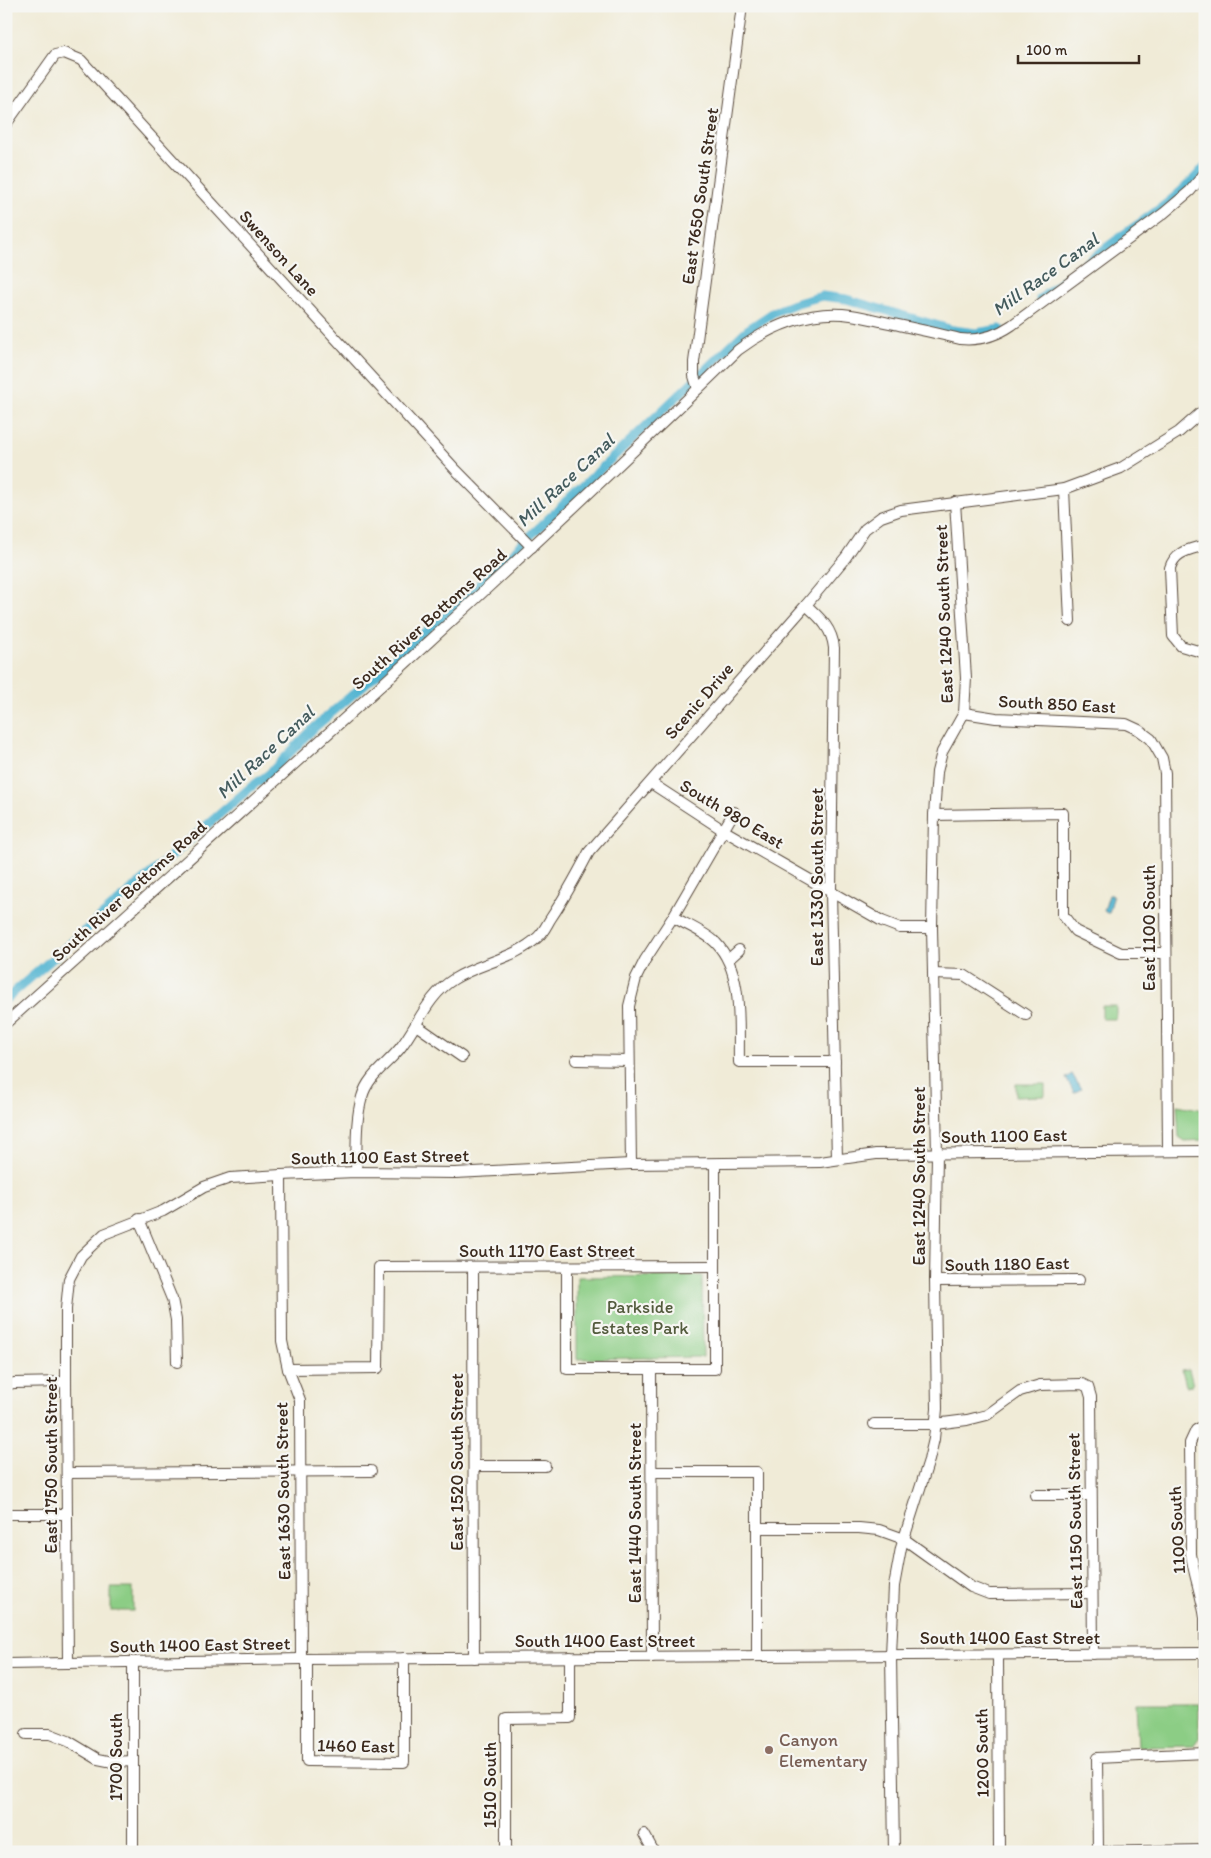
<svg xmlns="http://www.w3.org/2000/svg" width="1211" height="1858" viewBox="0 0 1211 1858" font-family="Itim,sans-serif">
<style>
.green{fill:#8ccd85;stroke:#647c52}
.water{fill:#54b5d2;stroke:#487078}
.lines{fill:none;stroke-linecap:round;stroke-linejoin:round}
.canal{stroke:#54b5d2;stroke-width:9}
.minor-casing{stroke:#56473a;stroke-width:12}
.minor{stroke:#fff;stroke-width:10}
.education-dot{fill:#8d6e63;stroke:#f6f6f2;stroke-width:2}
.labels{text-anchor:middle;stroke-width:4.5;stroke-linejoin:round;paint-order:stroke}
.street-label{font-size:18px;fill:#3b2a1e;stroke:#f6f6f2}
.park-label{font-size:18px;fill:#535b3d;stroke:#f6f6f2}
.education-label{font-size:18px;fill:#785e54;stroke:#f6f6f2;text-anchor:start}
.water-label{font-size:19px;font-style:italic;fill:#445b5d;stroke:#f6f6f2}
</style>
<rect width="100%" height="100%" fill="#f6f6f2"/>
<filter id="ink" filterUnits="userSpaceOnUse"><feTurbulence type="fractalNoise" baseFrequency=".02" numOctaves="2"/><feDisplacementMap in="SourceGraphic" scale="10" xChannelSelector="R" yChannelSelector="G"/><feConvolveMatrix kernelMatrix="1 2 1 2 8 2 1 2 1" color-interpolation-filters="sRGB"/></filter>
<filter id="wash" filterUnits="userSpaceOnUse"><feTurbulence type="fractalNoise" baseFrequency=".0096" numOctaves="4" result="noise"/><feDisplacementMap in="SourceGraphic" scale="20" xChannelSelector="R" yChannelSelector="G"/><feGaussianBlur stdDeviation="1.12" result="paint"/><feColorMatrix in="noise" values="0 0 0 0 0 0 0 0 0 0 0 0 0 0 0 0 0 1.4 0 .05"/><feComposite in="paint" operator="in"/></filter>
<g filter="url(#wash)">
<rect width="100%" height="100%" fill="#f0ebd7"/>
<!-- green -->
<g class="green">
<rect x="1102" y="1006" width="14" height="13"/>
<polygon points="1016,1084 1045,1084 1045,1096 1016,1097"/>
<polygon points="1177,1105 1205,1110 1205,1140 1185,1141 1179,1137"/>
<polygon points="702,1276 703,1357 577,1359 577,1277"/>
<polygon points="1189,1369 1193,1385 1186,1386 1182,1370"/>
<rect x="111" y="1588" width="22" height="23"/>
<polygon points="1136,1703 1199,1703 1199,1738 1193,1746 1138,1747"/>
</g>
<!-- water -->
<g class="water">
<polygon points="1109,895 1112,895 1113,898 1109,913 1107,913 1104,911"/>
<polygon points="1072,1074 1081,1089 1074,1093 1066,1078"/>
</g>
<g class="lines">
<!-- canal -->
<g class="canal">
<path d="M1040 299C1067 277 1095 256 1123 235 1152 214 1182 195 1205 166"/>
<polyline points="6,999 251,787 270,773 314,728 467,596 747,330 774,312 794,304 822,296 846,299 953,330 976,333 1000,329"/>
</g>
</g>
</g>
<g filter="url(#ink)">
<g class="lines">
<defs>
<g id="minor">
<polyline points="6,124 55,55 64,53 81,60 456,470 532,547"/>
<polyline points="698,389 694,376 694,362 742,6"/>
<polyline points="1064,489 1070,621"/>
<path d="M1205 545C1189 550 1175 551 1170 568L1173 636 1181 646 1205 653"/>
<path d="M806 605C820 618 832 628 834 648L831 892 837 1159"/>
<polyline points="964,713 996,718 1126,724 1139,730 1151,739 1162,758 1165,773 1168,1150"/>
<polyline points="651,783 723,830 882,921 900,928 932,928"/>
<polyline points="934,815 1063,813 1063,915 1075,931 1121,953 1166,953"/>
<path d="M673 917C685 924 707 933 716 943 744 972 738 1024 739 1062H835"/>
<polyline points="729,959 739,950"/>
<polyline points="933,974 964,975 1026,1015"/>
<path d="M6 1023C253 801 501 582 738 350 770 326 810 309 851 315 864 317 876 320 889 323 912 328 936 333 960 339 979 341 996 336 1012 325L1164 213 1190 191 1205 173"/>
<polyline points="416,1025 462,1057"/>
<polyline points="576,1060 629,1061"/>
<polyline points="631,1164 629,1006 636,978 645,960 673,917 734,812"/>
<path d="M356 1172C357 1148 355 1121 362 1097 368 1075 388 1064 401 1047 419 1023 428 995 454 979 481 962 515 959 538 937 544 932 547 924 551 918 565 897 577 875 589 852L806 605 846 557 865 529 881 517 901 510 1064 489 1121 468 1179 432 1205 409"/>
<polyline points="281,1175 282,1341 288,1369 300,1400 301,1659"/>
<polyline points="139,1219 172,1299 176,1320 177,1362"/>
<polyline points="473,1267 474,1658"/>
<polyline points="567,1267 567,1369 715,1369 715,1164"/>
<polyline points="935,1281 1079,1280"/>
<polyline points="288,1369 378,1368 379,1267 715,1266"/>
<polyline points="651,1369 652,1657"/>
<polyline points="6,1385 14,1383 66,1382"/>
<polyline points="874,1424 935,1424 967,1420 987,1415 1020,1391 1040,1385 1082,1384 1088,1387 1091,1397 1093,1654"/>
<path d="M1205 1425 1196 1430 1190 1443 1191 1554C1194 1576 1202 1596 1205 1618V1719"/>
<polyline points="474,1466 545,1466"/>
<polyline points="652,1472 757,1472 757,1656"/>
<polyline points="68,1473 371,1471"/>
<polyline points="1035,1495 1091,1495"/>
<polyline points="6,1514 67,1514"/>
<polyline points="757,1528 859,1528 879,1530 904,1539 971,1587 989,1594 1092,1593"/>
<polyline points="998,1655 999,1852"/>
<polyline points="307,1659 307,1761 404,1762 404,1658"/>
<polyline points="68,1663 66,1382 66,1309 69,1279 81,1256 104,1234 163,1211 204,1187 230,1178 281,1175 356,1172 455,1173 631,1164 820,1162 876,1154 1205,1151"/>
<polyline points="6,1664 301,1659 1205,1653"/>
<polyline points="26,1734 50,1734 68,1741 98,1759 113,1762 133,1761"/>
<polyline points="644,1834 654,1852"/>
<polyline points="133,1852 133,1663"/>
<polyline points="506,1852 506,1719 570,1718 570,1657"/>
<polyline points="894,1852 891,1655 894,1586 901,1548 929,1460 934,1439 937,1409 935,1281 937,1154 932,928 934,815 937,772 942,752 964,713 966,678 955,502"/>
<polyline points="1087,1852 1205,1850"/>
<polyline points="1098,1852 1097,1758 1205,1753"/>
</g>
</defs>
<!-- minor casing -->
<use href="#minor" class="minor-casing"/>
<!-- minor -->
<use href="#minor" class="minor"/>
</g>
</g>
<!-- markers -->
<circle class="education-dot" cx="769" cy="1750" r="5"/>
<g class="labels">
<!-- street labels -->
<g class="street-label">
<text transform="translate(700 196) rotate(-82)" y="6">East 7650 South Street</text>
<text transform="translate(279 253) rotate(48)" y="6">Swenson Lane</text>
<text transform="translate(944 614) rotate(-92)" y="6">East 1240 South Street</text>
<text transform="translate(429 619) rotate(-42)" y="6">South River Bottoms Road</text>
<text transform="translate(699 701) rotate(-49)" y="6">Scenic Drive</text>
<text transform="translate(1057 704) rotate(3)" y="6">South 850 East</text>
<text transform="translate(732 814) rotate(31)" y="6">South 980 East</text>
<text transform="translate(817 877) rotate(-90)" y="6">East 1330 South Street</text>
<text transform="translate(129 891) rotate(-42)" y="6">South River Bottoms Road</text>
<text transform="translate(1149 928) rotate(-90)" y="6">East 1100 South</text>
<text transform="translate(1004 1136) rotate(-1)" y="6">South 1100 East</text>
<text transform="translate(380 1157) rotate(-1)" y="6">South 1100 East Street</text>
<text transform="translate(919 1176) rotate(-90)" y="6">East 1240 South Street</text>
<text x="547" y="1257">South 1170 East Street</text>
<text transform="translate(1007 1264) rotate(-1)" y="6">South 1180 East</text>
<text transform="translate(457 1462) rotate(-90)" y="6">East 1520 South Street</text>
<text transform="translate(51 1465) rotate(-90)" y="6">East 1750 South Street</text>
<text transform="translate(283 1491) rotate(-91)" y="6">East 1630 South Street</text>
<text transform="translate(635 1513) rotate(-90)" y="6">East 1440 South Street</text>
<text transform="translate(1075 1521) rotate(-91)" y="6">East 1150 South Street</text>
<text transform="translate(1177 1530) rotate(-93)" y="6">1100 South</text>
<text x="1010" y="1644">South 1400 East Street</text>
<text x="605" y="1647">South 1400 East Street</text>
<text transform="translate(200 1645) rotate(-1)" y="6">South 1400 East Street</text>
<text transform="translate(356 1746) rotate(1)" y="6">1460 East</text>
<text transform="translate(982 1753) rotate(-91)" y="6">1200 South</text>
<text transform="translate(116 1757) rotate(-90)" y="6">1700 South</text>
<text transform="translate(490 1785) rotate(-90)" y="6">1510 South</text>
</g>
<!-- park labels -->
<g class="park-label">
<text x="640" y="1313">Parkside<tspan x="640" dy="21">Estates Park</tspan></text>
</g>
<!-- education labels -->
<g class="education-label">
<text x="779" y="1746">Canyon<tspan x="779" dy="21">Elementary</tspan></text>
</g>
<!-- water labels -->
<g class="water-label">
<text transform="translate(1045 274) rotate(-36)" y="7">Mill Race Canal</text>
<text transform="translate(565 480) rotate(-43)" y="7">Mill Race Canal</text>
<text transform="translate(265 752) rotate(-43)" y="7">Mill Race Canal</text>
</g>
</g>
<!-- margin -->
<rect width="1211" height="1858" fill="none" stroke="#f6f6f2" stroke-width="25"/>
<!-- scale -->
<path d="M1018 55v8h121v-8" fill="none" stroke="#3b2a1e" stroke-width="2.5"/>
<text x="1026" y="55" font-size="15" fill="#3b2a1e" stroke="#f6f6f2" stroke-width="4" paint-order="stroke">100 m</text>
</svg>
